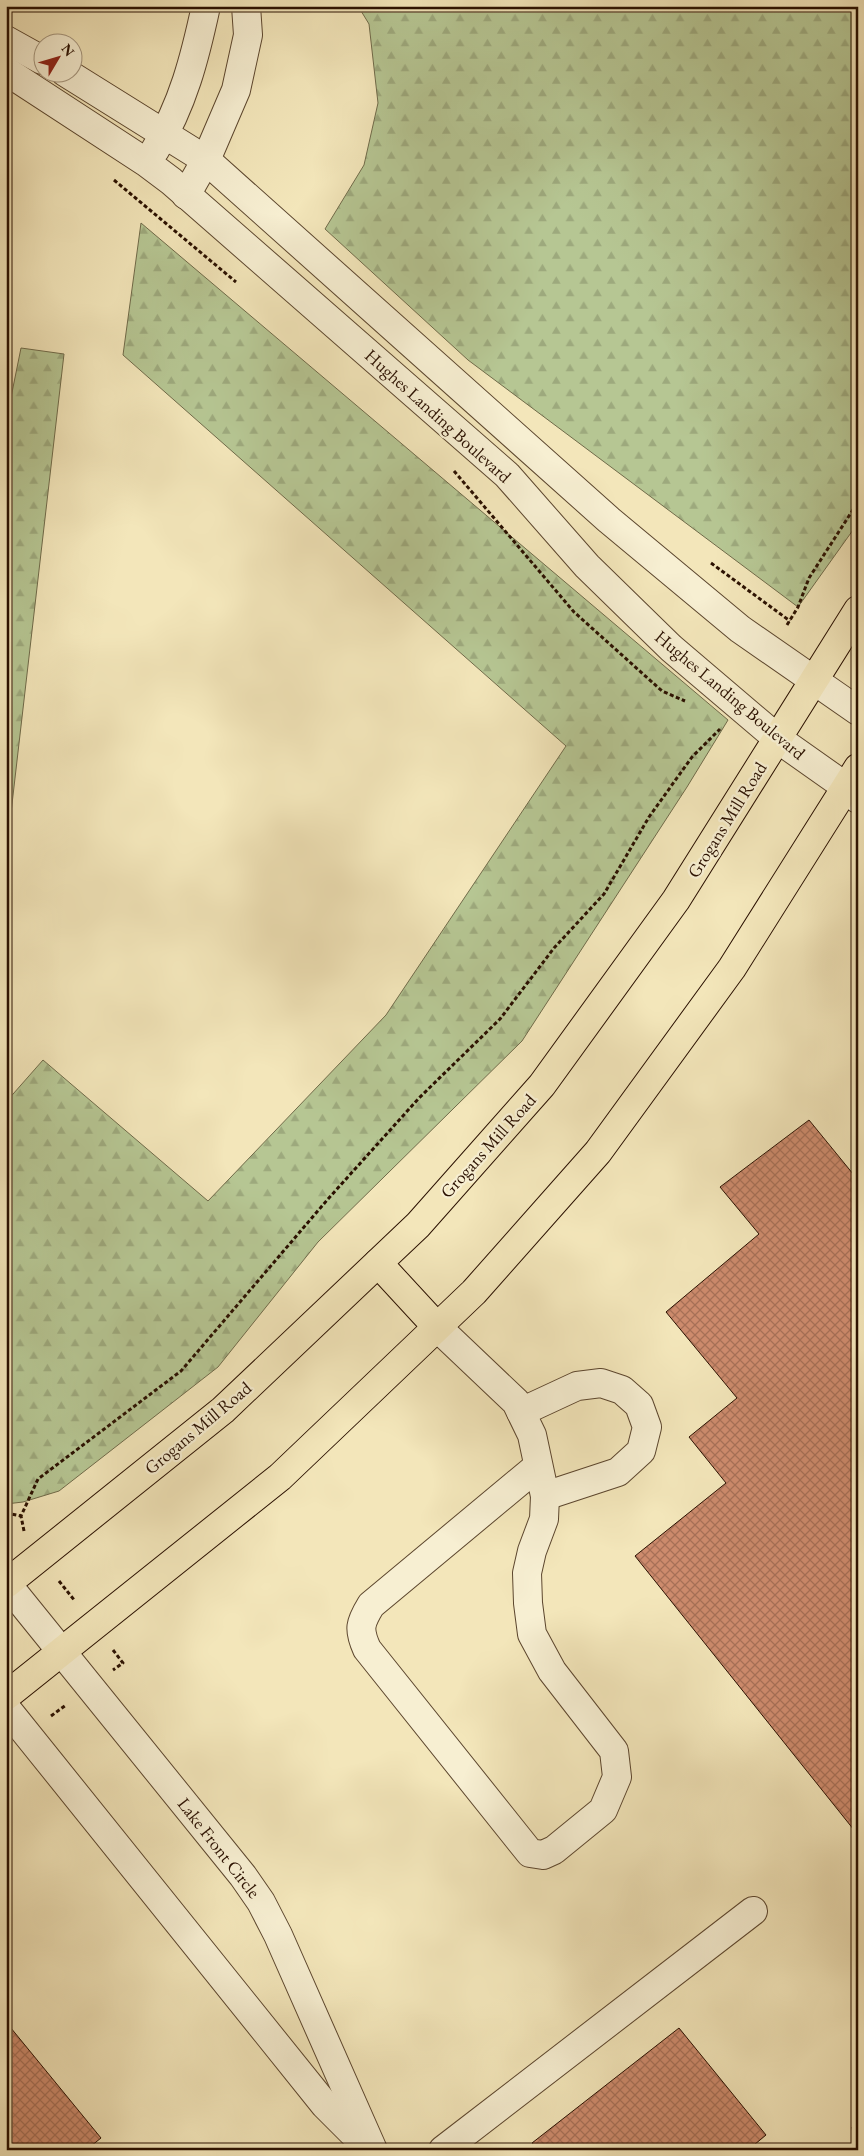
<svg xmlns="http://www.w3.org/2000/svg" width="864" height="2156" viewBox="0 0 864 2156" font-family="'EB Garamond',serif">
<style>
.forest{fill:url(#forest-firs);stroke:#706b4a}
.building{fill:url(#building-cross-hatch);stroke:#2a1000}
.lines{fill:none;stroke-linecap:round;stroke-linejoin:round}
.minor-casing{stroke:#5c462e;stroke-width:30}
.major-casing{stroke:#2a1000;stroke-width:30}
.path{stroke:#2a1000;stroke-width:3;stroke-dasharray:4 2.5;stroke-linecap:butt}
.minor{stroke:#f7efd2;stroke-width:28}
.major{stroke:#f3e6ba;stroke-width:28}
.labels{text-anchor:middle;stroke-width:4.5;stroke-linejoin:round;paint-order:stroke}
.street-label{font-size:18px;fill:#2a1000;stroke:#f7efd2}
</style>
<defs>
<pattern id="forest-firs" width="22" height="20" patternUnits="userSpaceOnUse" patternTransform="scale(1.25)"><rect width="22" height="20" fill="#b6c693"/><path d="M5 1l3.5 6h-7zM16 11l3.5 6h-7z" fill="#9da97d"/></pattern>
<pattern id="building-cross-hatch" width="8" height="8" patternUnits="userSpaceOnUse" patternTransform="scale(1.25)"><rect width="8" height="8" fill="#cd8b6d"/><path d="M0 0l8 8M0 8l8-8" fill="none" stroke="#a77057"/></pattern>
</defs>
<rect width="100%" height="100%" fill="#f3e6ba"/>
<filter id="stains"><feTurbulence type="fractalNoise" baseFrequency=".004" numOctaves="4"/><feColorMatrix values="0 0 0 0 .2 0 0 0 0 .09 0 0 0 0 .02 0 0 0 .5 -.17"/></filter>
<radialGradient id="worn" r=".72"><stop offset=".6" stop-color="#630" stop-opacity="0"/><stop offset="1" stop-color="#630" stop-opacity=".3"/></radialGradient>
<!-- forest -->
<g class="forest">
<polygon points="358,6 858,6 858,523 798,607 468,360 325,229 364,165 378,103 369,24"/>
<polygon points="141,223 728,720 687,787 522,1041 318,1242 218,1367 59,1491 23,1502 6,1504 6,1102 43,1060 208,1201 386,1015 566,746 123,355"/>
<polygon points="21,348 64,354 6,856 6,422"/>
</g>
<!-- building -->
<g class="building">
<polygon points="809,1120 858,1180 858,1835 635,1556 726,1483 689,1437 737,1398 666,1312 759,1234 720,1187"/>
<polygon points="6,2022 101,2138 86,2150 6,2150"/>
<polygon points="679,2028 766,2135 748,2150 538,2150 532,2143"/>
<polygon points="858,2122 858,2150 855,2150 852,2127"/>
</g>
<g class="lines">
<defs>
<g id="minor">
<polyline points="6,40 42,60"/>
<polyline points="6,71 147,163 171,181 507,475 587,566 671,648 778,739 846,787 858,799"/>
<polyline points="65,72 206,160 609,520 740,629 858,711"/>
<path d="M155 150C183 105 195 57 206 6"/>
<polyline points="186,195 206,160 236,90 248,35 246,6"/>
<path d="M437 1327 516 1402 532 1435 545 1496 544 1519 532 1551 527 1573 528 1603 532 1634 552 1671 614 1751 617 1777 603 1810 554 1850 543 1855 530 1853 367 1649C358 1629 360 1623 371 1605L538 1466"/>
<polyline points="521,1412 577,1386 601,1383 622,1390 639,1405 647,1427 641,1451 618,1472 545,1496"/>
<polyline points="6,1583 243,1876 261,1902 278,1935 373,2150"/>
<polyline points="6,1708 325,2105 365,2145"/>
<polyline points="443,2150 753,1911"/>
</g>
<g id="major">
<polyline points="378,1263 437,1327"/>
<polyline points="6,1584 223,1410 418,1225 542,1085 676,900 858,610"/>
<polyline points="6,1696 280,1477 474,1292 598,1152 732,968 858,768"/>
</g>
</defs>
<!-- minor casing -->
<use href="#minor" class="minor-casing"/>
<!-- major casing -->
<use href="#major" class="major-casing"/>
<!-- path -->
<g class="path">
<polyline points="114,180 236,282"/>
<polyline points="454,471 574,612 662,691 685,701"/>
<polyline points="711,563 790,621"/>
<polyline points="787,625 798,607 809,578 858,502"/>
<polyline points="6,1513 21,1516"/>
<polyline points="24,1531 21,1516 38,1479 181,1371 328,1199 419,1098 500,1019 554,948 604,894 649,817 692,757 720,729"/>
<polyline points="59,1581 75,1601"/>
<polyline points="113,1650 123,1663 113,1670"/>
<polyline points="51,1716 66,1705"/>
</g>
<!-- minor -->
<use href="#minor" class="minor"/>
<!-- major -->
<use href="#major" class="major"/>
</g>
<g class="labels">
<!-- street labels -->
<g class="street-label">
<text transform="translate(438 416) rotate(42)" y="6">Hughes Landing Boulevard</text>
<text transform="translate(730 695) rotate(40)" y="6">Hughes Landing Boulevard</text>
<text transform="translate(727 820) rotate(-58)" y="6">Grogans Mill Road</text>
<text transform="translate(488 1146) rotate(-48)" y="6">Grogans Mill Road</text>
<text transform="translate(198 1428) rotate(-40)" y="6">Grogans Mill Road</text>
<text transform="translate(219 1848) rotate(52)" y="6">Lake Front Circle</text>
</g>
</g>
<!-- margin -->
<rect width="864" height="2156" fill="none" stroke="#f3e6ba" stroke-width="25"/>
<rect x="8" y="8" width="849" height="2141" fill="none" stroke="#2a1000" stroke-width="2.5"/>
<rect x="12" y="12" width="839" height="2131" fill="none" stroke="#2a1000"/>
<!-- north arrow -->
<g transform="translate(58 58) rotate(52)"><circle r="24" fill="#f7efd2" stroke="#a5967e"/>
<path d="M0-4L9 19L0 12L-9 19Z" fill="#8f2418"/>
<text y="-8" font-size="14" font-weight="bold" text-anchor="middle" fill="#2a1000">N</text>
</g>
<rect width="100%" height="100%" filter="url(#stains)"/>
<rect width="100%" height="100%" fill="url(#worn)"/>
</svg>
